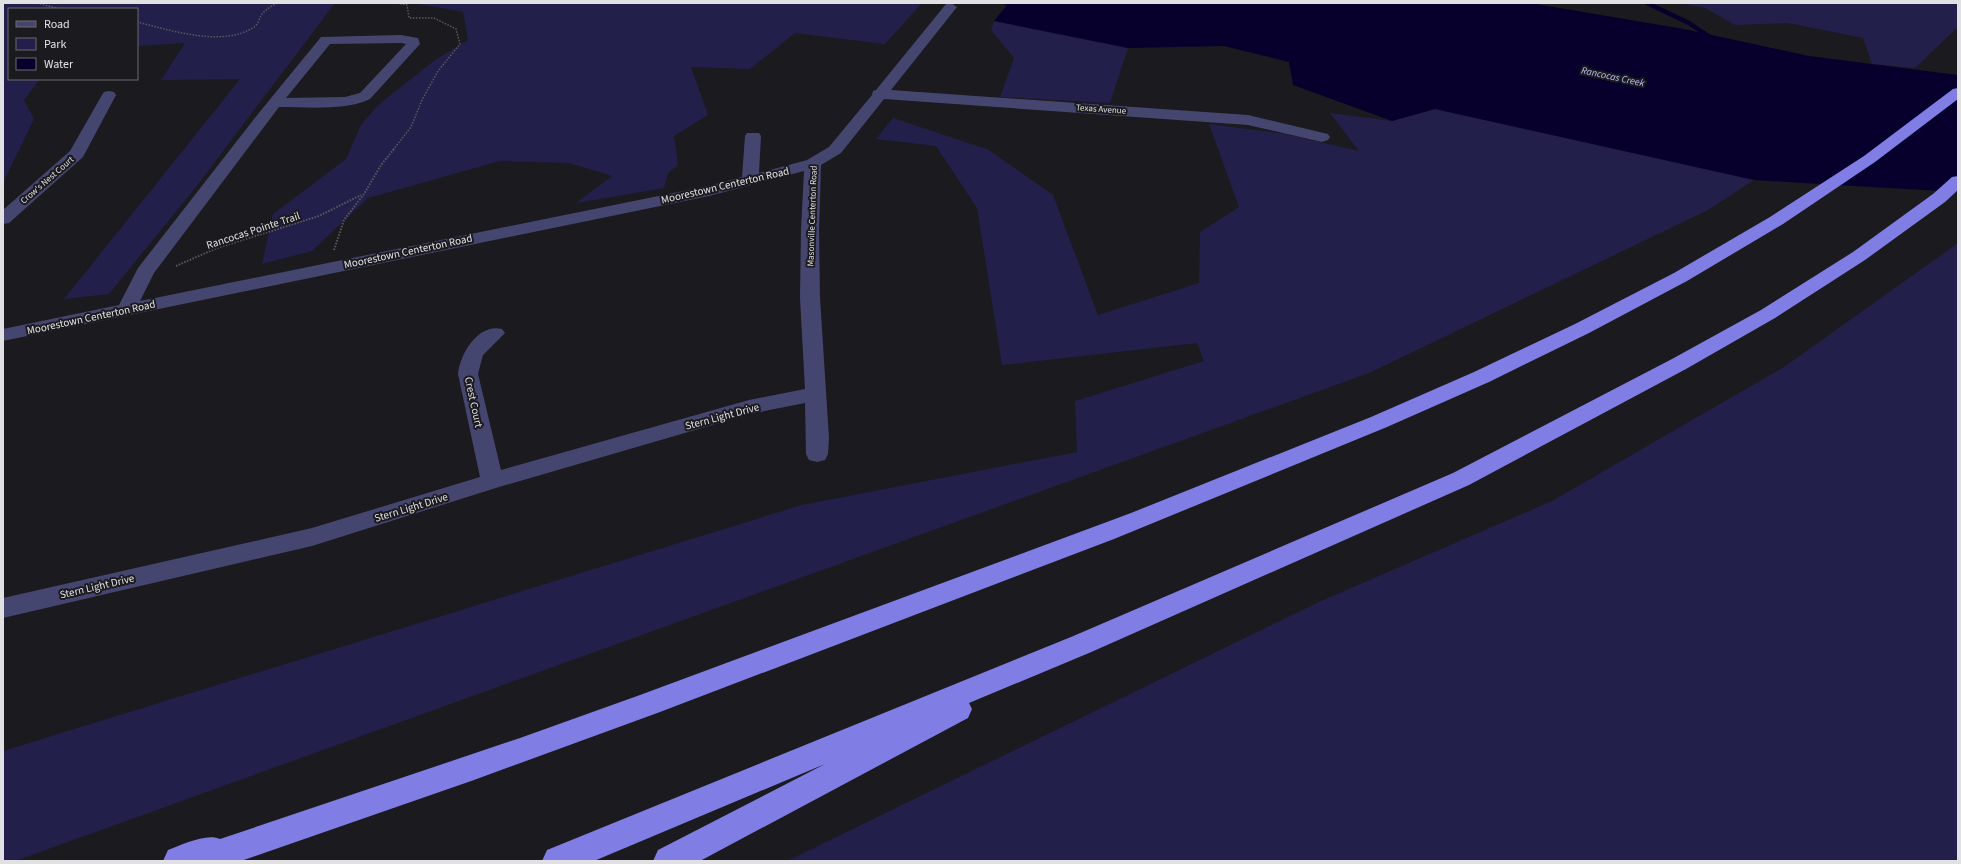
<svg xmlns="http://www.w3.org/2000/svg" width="1961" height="864" viewBox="0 0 1961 864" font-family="'Source Sans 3',sans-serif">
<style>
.green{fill:#22204a}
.water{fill:#08002c}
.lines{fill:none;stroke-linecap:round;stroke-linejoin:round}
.stream{stroke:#08002c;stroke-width:4.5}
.path-far1{stroke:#59595d;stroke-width:1.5;stroke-dasharray:1.5 1.5;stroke-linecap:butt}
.path{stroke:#59595d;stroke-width:2;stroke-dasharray:1.5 1.5;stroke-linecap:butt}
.minor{fill:#45466f;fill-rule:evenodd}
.highway{fill:#807ee5;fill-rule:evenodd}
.labels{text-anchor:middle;stroke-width:4;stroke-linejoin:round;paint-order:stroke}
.far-street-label{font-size:9px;fill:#e1e1e4;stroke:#1a1a1f}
.far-water-label{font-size:10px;font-style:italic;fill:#bdc0f5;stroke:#1a1a1f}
.street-label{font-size:11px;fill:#e1e1e4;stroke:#1a1a1f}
</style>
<rect width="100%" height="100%" fill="#1a1a1f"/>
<!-- green -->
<g class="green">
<polygon points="3,3 335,3 196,187 109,294 64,299 240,79 161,80 185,43 137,46 137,9 9,9 9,79 40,79 24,100 34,119 3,183"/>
<polygon points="413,3 922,3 885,44 795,33 750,69 691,67 708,115 674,136 678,165 668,173 664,188 576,203 612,176 569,163 500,161 368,198 312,251 262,264 273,214 346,159 361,125 378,105 435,60 468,40 463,12"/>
<polygon points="1680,3 1958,3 1958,27 1915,68 1872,64 1863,38 1788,23 1735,25 1705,8"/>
<polygon points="994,21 1128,48 1110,103 1000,97 1014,58 991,30"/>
<polygon points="1435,109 1754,180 1708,210 1369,373 15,861 3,861 3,751 802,505 1077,452 1075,401 1204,361 1197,343 1002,365 977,208 936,146 876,139 893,118 989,150 1053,195 1098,315 1199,283 1200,232 1239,207 1209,124 1285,134 1359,151 1330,113 1392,121"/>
<polygon points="1958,243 1958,861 787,861 1321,601 1552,501 1784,367"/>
</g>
<!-- water -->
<polygon class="water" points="997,3 1530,3 1684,29 1809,56 1958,75 1958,192 1754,180 1435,109 1392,121 1293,85 1289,62 1224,46 1128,48 994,21 1007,5"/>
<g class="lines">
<!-- stream -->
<polyline class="stream" points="1647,3 1689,23 1713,39"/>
<!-- path-far1 -->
<g class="path-far1">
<polyline points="37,3 60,9"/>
<path d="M137 22C170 30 223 48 254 27 259 24 259 18 262 14 266 9 272 6 277 3"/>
<polyline points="393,150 411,127 422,100 438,71 460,44 456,29 434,18 409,18 407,5 395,3"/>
</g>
<!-- path -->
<g class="path">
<polyline points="334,250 344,220 364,194 381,165 394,149"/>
<polyline points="176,266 217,248 319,216 361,195"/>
</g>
<!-- minor -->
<g class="minor">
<path d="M951 3 957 7 891 90 1248 115 1328 134 1330 137 1328 140 1322 142 1248 125 884 99 841 153 821 165 819 230 820 298 829 438 828 454 825 460 817 462 809 460 806 454 805 403 750 414 499 487 312 546 3 618V598L312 528 480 477 458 374C460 354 478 323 502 329L505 333 483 355 478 374 501 470 749 400 805 389 800 298 801 230 804 171 709 196 3 341V329L119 305 138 268 258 114 321 37 401 35 418 38 420 44 370 99C345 111 307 107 279 107L154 273 140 301 708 186 742 177 745 136 747 133H759L761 136 759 173 807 160 829 147 872 95 873 91 876 90 946 4ZM401 43 406 44 360 93 345 97 286 98 330 44Z"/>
<polygon points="109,91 114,92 116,95 83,157 9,223 3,224 3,210 70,151 102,95 104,92"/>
</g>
<!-- highway -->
<g class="highway">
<path d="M1958 88V99L1875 162 1783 224 1687 281 1589 333 1489 382 1387 427 1114 539 660 712 474 780 241 861H163L168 850C182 845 206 833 220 839L520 738 640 695 1131 513 1371 417 1474 372 1575 324 1674 273 1770 217 1864 156 1953 89Z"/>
<polygon points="1958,176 1958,190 1945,202 1865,260 1775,318 1686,369 1469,485 1089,653 969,703 972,709 968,718 700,861 653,861 658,850 825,764 594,861 542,861 547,850 1071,637 1453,473 1672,359 1761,310 1853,252 1933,194 1952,177"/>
</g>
</g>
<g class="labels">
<!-- far-street labels -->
<g class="far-street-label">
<text transform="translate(1101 109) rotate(4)" y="3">Texas Avenue</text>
<text transform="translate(47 180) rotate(-41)" y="3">Crow's Nest Court</text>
<text transform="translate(812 216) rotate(-88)" y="3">Masonville Centerton Road</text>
</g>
<!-- far-water labels -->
<g class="far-water-label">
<text transform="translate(1613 76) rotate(12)" y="4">Rancocas Creek</text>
</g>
<!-- street labels -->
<g class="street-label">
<text transform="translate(725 185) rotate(-13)" y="4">Moorestown Centerton Road</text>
<text transform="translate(253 230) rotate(-18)" y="4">Rancocas Pointe Trail</text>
<text transform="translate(408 251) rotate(-12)" y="4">Moorestown Centerton Road</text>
<text transform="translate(91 317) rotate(-12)" y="4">Moorestown Centerton Road</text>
<text transform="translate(474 402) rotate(78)" y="4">Crest Court</text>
<text transform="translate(722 416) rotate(-15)" y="4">Stern Light Drive</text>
<text transform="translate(411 507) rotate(-17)" y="4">Stern Light Drive</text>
<text transform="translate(97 586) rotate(-13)" y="4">Stern Light Drive</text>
</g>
</g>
<!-- border -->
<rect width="1961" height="864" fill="none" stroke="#e1e1e4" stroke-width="8"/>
<!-- legend -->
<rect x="8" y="8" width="130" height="72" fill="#1a1a1f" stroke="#6a6a6e"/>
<rect x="16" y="21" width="20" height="6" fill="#45466f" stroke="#6a6a6e"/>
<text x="44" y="28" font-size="12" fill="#e1e1e4">Road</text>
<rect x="16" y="38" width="20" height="12" fill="#22204a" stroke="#6a6a6e"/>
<text x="44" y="48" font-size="12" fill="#e1e1e4">Park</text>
<rect x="16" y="58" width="20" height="12" fill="#08002c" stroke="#6a6a6e"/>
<text x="44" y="68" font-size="12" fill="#e1e1e4">Water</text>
</svg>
